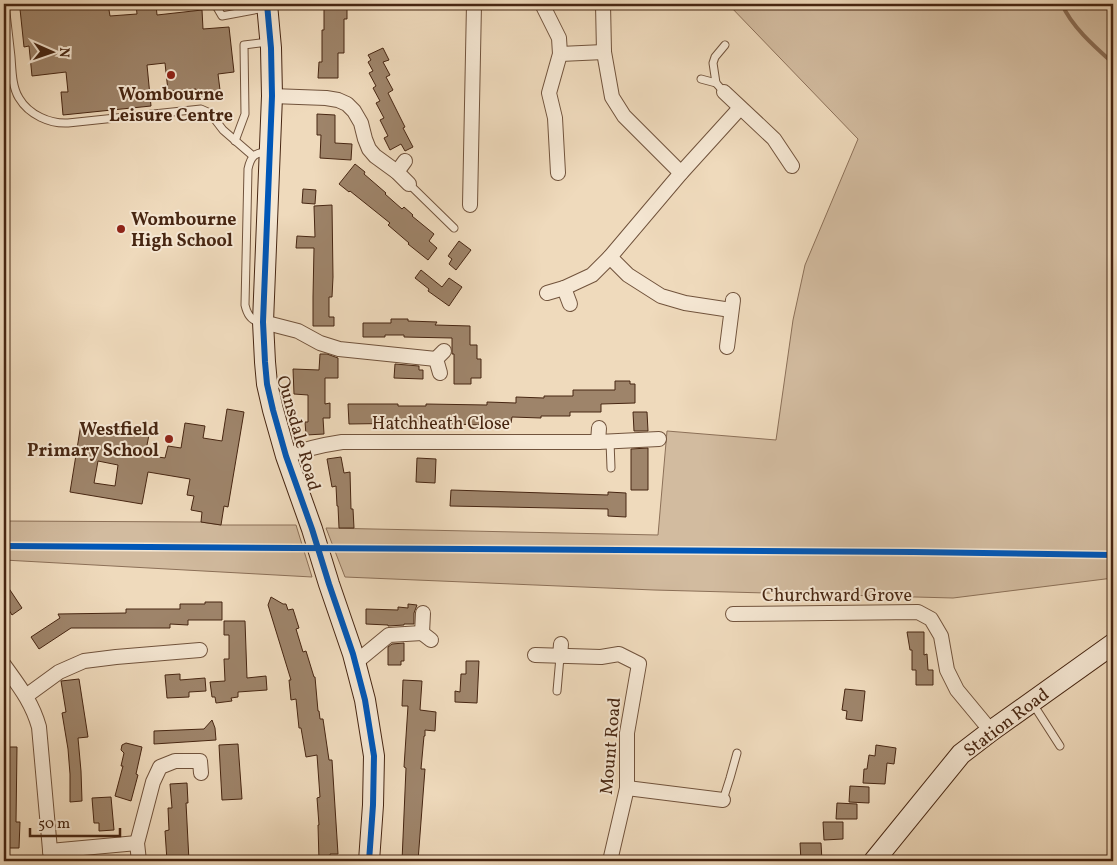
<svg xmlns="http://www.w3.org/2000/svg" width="1117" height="865" viewBox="0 0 1117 865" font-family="Vollkorn,serif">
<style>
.green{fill:#d2bb9f;stroke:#8c7058}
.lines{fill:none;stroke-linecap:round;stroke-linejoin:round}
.stream{stroke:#8a6d55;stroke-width:4}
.building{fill:#9e846a;stroke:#472612;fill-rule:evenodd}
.lane-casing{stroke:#71533c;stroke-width:9}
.street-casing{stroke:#71533c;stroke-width:16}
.secondary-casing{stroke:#472612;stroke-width:22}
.lane{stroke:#f5e7d3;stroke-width:7}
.street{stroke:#f5e7d3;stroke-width:14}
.secondary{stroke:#f5e7d3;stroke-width:20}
.cycleway-casing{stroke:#f5e7d3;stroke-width:9}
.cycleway{stroke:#0057b8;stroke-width:6}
.poi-dot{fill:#8f2418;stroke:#f5e7d3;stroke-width:2}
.labels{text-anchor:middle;stroke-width:4;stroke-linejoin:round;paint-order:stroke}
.poi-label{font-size:18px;font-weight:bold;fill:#472612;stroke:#f5e7d3}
.street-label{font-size:18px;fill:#472612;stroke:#f5e7d3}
</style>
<rect width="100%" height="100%" fill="#efdabc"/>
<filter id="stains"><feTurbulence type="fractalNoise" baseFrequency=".004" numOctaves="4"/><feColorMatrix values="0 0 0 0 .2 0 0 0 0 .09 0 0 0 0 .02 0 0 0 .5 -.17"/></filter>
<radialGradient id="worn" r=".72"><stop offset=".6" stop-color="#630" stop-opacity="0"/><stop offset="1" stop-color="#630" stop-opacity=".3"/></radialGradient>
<!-- green -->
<g class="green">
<polygon points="728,4 1113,4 1113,578 953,598 654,590 345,577 326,528 658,535 667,431 776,440 793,320 805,265 858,139"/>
<polygon points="4,521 201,522 221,525 296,525 312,577 4,560"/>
</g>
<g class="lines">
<!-- stream -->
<path class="stream" d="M1062 4C1071 26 1095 47 1113 63"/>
</g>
<!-- building -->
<g class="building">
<polygon points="32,4 108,4 110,16 137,14 136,4 156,4 157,15 202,10 203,29 229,27 234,72 218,74 221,98 198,101 196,89 168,91 165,63 147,65 151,106 63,115 61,92 68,92 66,72 32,76 29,46 24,47 20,9 33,8"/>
<polygon points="324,4 347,4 347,19 344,19 344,53 338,53 338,78 318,78 319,62 322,62 322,30 324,30"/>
<polygon points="383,48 389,60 383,62 390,75 386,77 393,90 388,93 405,127 403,128 413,147 405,151 401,144 390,150 384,138 388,136 380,120 384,118 376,103 380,101 373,88 376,86 369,73 373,71 368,62 371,60 368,55"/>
<polygon points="317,114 335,115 335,143 352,144 351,160 320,158 321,135 317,135"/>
<polygon points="355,164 365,172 364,174 386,193 385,194 402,209 404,207 413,215 412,216 434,234 429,241 437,248 428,260 408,244 409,243 388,225 390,223 350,191 349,192 339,184"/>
<polygon points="303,189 316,190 315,204 302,203"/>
<polygon points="332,205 333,277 332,297 329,297 329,317 334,317 334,326 313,326 313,297 314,248 296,248 297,236 315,237 314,206"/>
<polygon points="459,241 471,250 456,270 449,264 452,259 448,256"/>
<polygon points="421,270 442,287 449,278 462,287 449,306 428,291 429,289 415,278"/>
<polygon points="391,319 408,319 408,321 437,322 435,325 470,326 470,345 477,345 477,359 481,359 481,378 471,378 471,384 454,384 454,354 452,354 452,338 404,337 404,335 385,335 385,337 363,337 363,323 391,323"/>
<polygon points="320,354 327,354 338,358 338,378 325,378 325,404 330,403 330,418 323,418 324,434 306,435 305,422 308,422 308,395 294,394 293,369 319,370"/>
<polygon points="395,364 419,366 419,370 423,370 423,379 394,378"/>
<polygon points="615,381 630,381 630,384 635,384 635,403 601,404 601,412 570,412 570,416 541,416 541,418 512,417 511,423 483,422 483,425 418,423 349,424 348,404 398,404 398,406 426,406 426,404 487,405 487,402 516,403 516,397 544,398 544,396 573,396 573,390 615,390"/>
<path d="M227 409 244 412 228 507 224 506 221 525 201 522 202 512 191 510 194 496 187 495 190 479 148 472 142 504 70 492 81 424 149 435 145 455 165 458 168 446 181 448 185 423 205 426 203 438 222 441ZM98 461 118 465 115 486 94 483Z"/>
<polygon points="633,412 647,412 648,431 634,431"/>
<polygon points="648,448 648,490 631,490 631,449"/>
<polygon points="341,457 344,473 350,472 351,509 353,509 354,528 339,528 338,506 337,506 336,486 332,487 327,459"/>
<polygon points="417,458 436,459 435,483 416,482"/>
<polygon points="451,490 608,495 608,492 626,493 626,517 608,516 608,509 450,506"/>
<polygon points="4,581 22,608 12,615 4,602"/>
<polygon points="271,597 283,604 286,604 288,610 293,609 299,628 296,629 303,652 306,651 314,677 315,677 318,711 319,711 320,719 323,719 329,760 332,760 338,854 330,854 331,861 319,861 318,825 319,825 317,798 320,797 317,755 306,757 301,728 299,728 296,699 291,700 289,680 291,680 268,605"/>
<polygon points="205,602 222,602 222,620 188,620 188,625 170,624 170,628 71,628 39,649 31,637 60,618 58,614 126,613 126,609 180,609 180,604 205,604"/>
<polygon points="408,604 417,605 414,613 414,624 404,624 404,625 388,626 388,625 366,624 366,609 398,610 398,607 408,608"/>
<polygon points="224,621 245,621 247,678 266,676 267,690 238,692 238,697 231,698 232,701 216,703 215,697 212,697 210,682 225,681 224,659 229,659 229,635 224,635"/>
<polygon points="907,632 924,632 924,655 927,654 928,670 933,670 933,685 916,685 916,670 912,670 912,650 910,650"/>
<polygon points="404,643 404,661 401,661 401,665 388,665 388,647 392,644"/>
<polygon points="466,661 479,661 477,703 455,702 455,691 460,692 461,674 466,674"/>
<polygon points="180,674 180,680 205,678 206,691 189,692 189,697 167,698 165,675"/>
<polygon points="79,679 88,737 78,738 81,771 82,801 70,802 70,774 68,749 62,713 66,712 61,681"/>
<polygon points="403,680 422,681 420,710 436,712 435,731 425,730 425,736 424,736 421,769 425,769 418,861 402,861 406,768 404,767 408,706 402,706"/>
<polygon points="845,689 865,691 862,721 846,719 847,711 842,710"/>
<polygon points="212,720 215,728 216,740 154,744 154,731 204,729"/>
<polygon points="126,743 142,747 136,774 138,775 131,801 115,796 123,766 121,766 124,753 121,750 122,745"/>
<polygon points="238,744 242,799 222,800 219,745"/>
<polygon points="876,745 896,748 894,764 887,763 885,784 863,783 864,769 867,769 869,755 875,756"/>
<polygon points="4,747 17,747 16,822 20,822 19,848 5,848 6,837 4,837"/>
<polygon points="187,783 188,803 186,803 189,861 167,861 165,831 169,830 168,808 172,808 170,784"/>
<polygon points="850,786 869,787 869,803 849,802"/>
<polygon points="111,797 114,830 99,831 99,823 94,823 92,798"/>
<polygon points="837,803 857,804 857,819 836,819"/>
<polygon points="823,822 843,822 843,839 824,840"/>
<polygon points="800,843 821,843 822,861 801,861"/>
</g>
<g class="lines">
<defs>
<g id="lane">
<path d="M5 4C7 22 9 39 11 57 12 70 12 87 19 98 29 115 50 124 68 123L201 109 210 113 223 130 253 156"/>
<polyline points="215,4 222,16 265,8"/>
<polyline points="701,79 716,83"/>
<polyline points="724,92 716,83 713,63 715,57 725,45"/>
<polyline points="235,141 245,114 244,45 268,42"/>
<polyline points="409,184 454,228"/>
<path d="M260 322C251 321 247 314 245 305L248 169C251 155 255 153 269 151"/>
<polyline points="610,441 611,468"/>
<polyline points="557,691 560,657"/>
<polyline points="1033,704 1060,746"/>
<polyline points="723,800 730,778 737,753"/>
</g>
<g id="street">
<polyline points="542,4 559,38 560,54 549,93 555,118 558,173"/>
<polyline points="603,4 604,52 612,97 624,116 681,173"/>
<polyline points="560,54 604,52"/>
<polyline points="724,92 774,139 792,166"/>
<polyline points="272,96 326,98 338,100 347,104 354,111 361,123 365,139 369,149 375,156 397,172 409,184"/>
<polyline points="397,172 405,161"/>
<polyline points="470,205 474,4"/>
<polyline points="610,257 628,275 661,296 685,303 731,310"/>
<polyline points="564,288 570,304"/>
<polyline points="547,293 564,288 592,275 610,257 681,173 740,108"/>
<polyline points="263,322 298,331 320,343 339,349 436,359"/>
<polyline points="727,347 733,300"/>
<polyline points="440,373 436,359 444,351"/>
<polyline points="598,442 599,428"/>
<path d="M286 456C305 449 322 445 342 442H598L659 439"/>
<polyline points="423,613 422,633 431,640"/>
<polyline points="733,614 918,612 931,619 941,636 947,670 957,690 991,731"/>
<polyline points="535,655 601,657 619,654 639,664 627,733 627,788 610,861"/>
<polyline points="560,657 561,644"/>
<polyline points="355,663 389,635 422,633"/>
<path d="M4 665C19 686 32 702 39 727L51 861"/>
<polyline points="26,696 59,672 84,661 116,657 200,650"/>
<polyline points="627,788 723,800"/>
<polyline points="50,851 137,843"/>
<polyline points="139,861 137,843 153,782 160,767 175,761 200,761 201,773"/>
</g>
<g id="secondary">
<polyline points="267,4 271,48 272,96 263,322 265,362 267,384 273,410 286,456 312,529 329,584 353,654 365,700 374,756 373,805 369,861"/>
<polyline points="874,861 961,754 991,731 1113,644"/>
</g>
</defs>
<!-- lane casing -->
<use href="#lane" class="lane-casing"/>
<!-- street casing -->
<use href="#street" class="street-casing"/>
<!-- secondary casing -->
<use href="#secondary" class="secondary-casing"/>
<!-- lane -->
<use href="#lane" class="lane"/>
<!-- street -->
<use href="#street" class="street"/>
<!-- secondary -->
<use href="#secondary" class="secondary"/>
<defs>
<g id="cycleway">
<polyline points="267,4 271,48 272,96 263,322 265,362 267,384 273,410 286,456 312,529 329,584 353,654 365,700 374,756 373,805 369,861"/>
<polyline points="4,546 913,552 1113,555"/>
</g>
</defs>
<!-- cycleway casing -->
<use href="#cycleway" class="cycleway-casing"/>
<!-- cycleway -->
<use href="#cycleway" class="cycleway"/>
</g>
<!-- markers -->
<g class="poi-dot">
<circle cx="171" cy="75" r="5"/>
<circle cx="121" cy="229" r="5"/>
<circle cx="169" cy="439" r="5"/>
</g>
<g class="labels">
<!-- poi labels -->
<g class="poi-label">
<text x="171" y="100">Wombourne<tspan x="171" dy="21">Leisure Centre</tspan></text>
<text x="131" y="225" text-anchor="start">Wombourne<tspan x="131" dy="21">High School</tspan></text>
<text x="159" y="435" text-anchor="end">Westfield<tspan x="159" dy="21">Primary School</tspan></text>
</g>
<!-- street labels -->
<g class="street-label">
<text x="441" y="429">Hatchheath Close</text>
<text transform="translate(299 433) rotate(74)" y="6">Ounsdale Road</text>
<text x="837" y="601">Churchward Grove</text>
<text transform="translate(1006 722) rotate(-37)" y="6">Station Road</text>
<text transform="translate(610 746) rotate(-85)" y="6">Mount Road</text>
</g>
</g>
<!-- margin -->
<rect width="1117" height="865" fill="none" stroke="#efdabc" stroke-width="20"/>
<rect x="5" y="5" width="1107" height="855" fill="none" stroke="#472612" stroke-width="2.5"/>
<rect x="10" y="10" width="1097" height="845" fill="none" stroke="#472612"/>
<!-- north arrow -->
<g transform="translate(52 52) rotate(92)" stroke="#f5e7d3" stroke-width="4" paint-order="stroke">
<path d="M0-4L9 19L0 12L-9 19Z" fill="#472612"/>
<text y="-8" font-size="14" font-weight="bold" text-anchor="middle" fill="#472612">N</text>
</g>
<!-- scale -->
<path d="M30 828v8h90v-8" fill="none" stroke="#472612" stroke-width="2.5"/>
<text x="38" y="828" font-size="15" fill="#472612" stroke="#f5e7d3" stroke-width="4" paint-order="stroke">50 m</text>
<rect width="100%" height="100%" filter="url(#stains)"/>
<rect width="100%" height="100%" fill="url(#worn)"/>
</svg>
